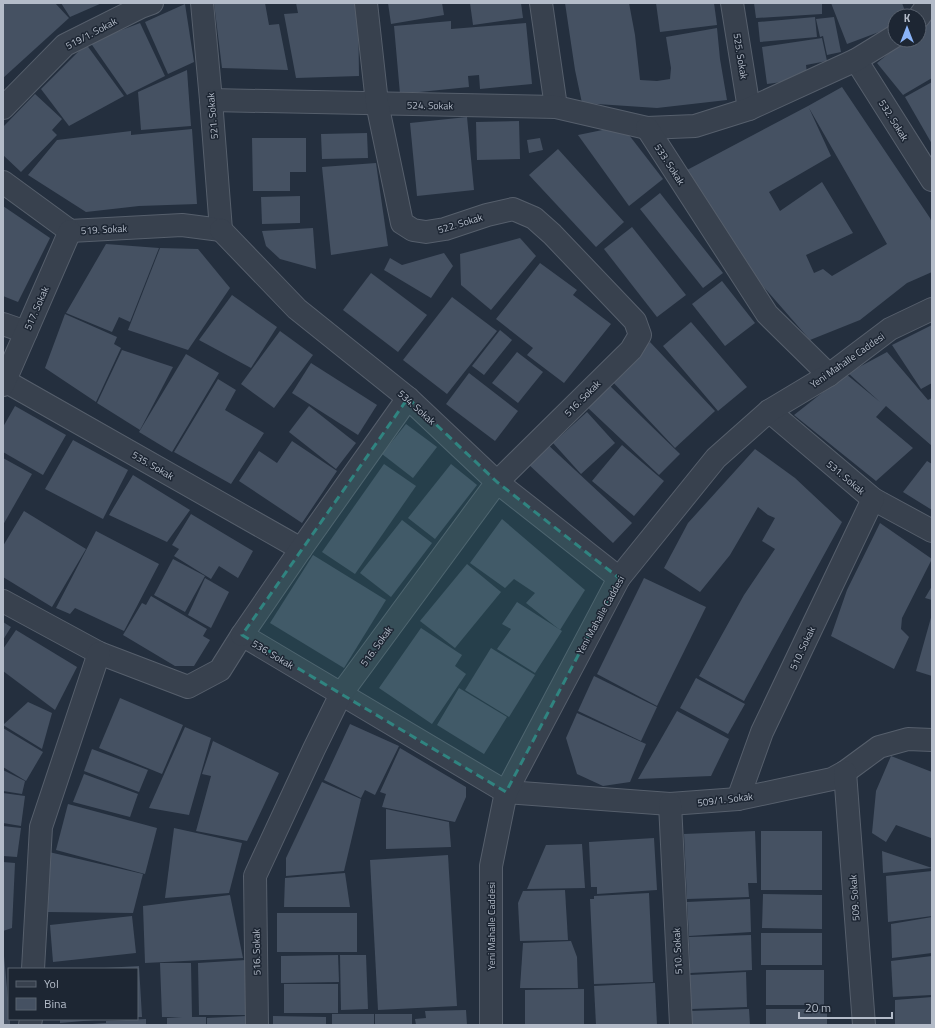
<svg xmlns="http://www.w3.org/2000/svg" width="935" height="1028" viewBox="0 0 935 1028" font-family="'Titillium Web',sans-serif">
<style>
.building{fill:#455162;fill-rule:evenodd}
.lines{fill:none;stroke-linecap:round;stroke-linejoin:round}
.minor-casing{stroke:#565f6c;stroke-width:24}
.minor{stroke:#38414e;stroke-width:22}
.marked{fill:#308480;fill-opacity:0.2;stroke:#308480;stroke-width:3;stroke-dasharray:8 5;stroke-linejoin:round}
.labels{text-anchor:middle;stroke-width:3;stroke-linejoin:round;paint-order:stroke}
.street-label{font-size:10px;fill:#b4bcc9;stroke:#1d2633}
</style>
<rect width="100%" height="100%" fill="#242f3e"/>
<!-- building -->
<g class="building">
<polygon points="3,3 55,3 69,18 3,78"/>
<polygon points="61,3 102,3 70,17"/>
<polygon points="214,3 265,3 269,25 279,24 288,70 222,68"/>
<polygon points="296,3 358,3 359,76 296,78 284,14 298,13"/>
<polygon points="388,3 442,3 444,15 391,24"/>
<polygon points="470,3 521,3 523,18 473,25"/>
<polygon points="565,3 629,3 635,35 640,80 657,81 670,79 671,68 666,37 717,28 720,59 727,100 657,108 582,103 575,70"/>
<polygon points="656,3 714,3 717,25 660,32"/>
<polygon points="754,3 822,3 822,14 756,18"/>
<polygon points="831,3 902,3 907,16 895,16 895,26 847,44"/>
<polygon points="185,4 194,62 168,74 145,22"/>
<polygon points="815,17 817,37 760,42 758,22"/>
<polygon points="834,17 841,52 827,55 823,36 820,37 816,19"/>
<polygon points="932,18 932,78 903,95 877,63 905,40 919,40 919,29"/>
<polygon points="451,21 451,29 526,23 532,84 480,89 479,75 468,76 469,87 400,94 394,26"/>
<polygon points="140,23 165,76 127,95 90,42"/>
<polygon points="822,38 827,61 806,65 807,74 797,80 767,84 762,47"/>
<polygon points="86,44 124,96 69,126 41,89"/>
<polygon points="187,70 191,126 141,130 138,92"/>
<polygon points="932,82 932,144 905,97"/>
<path d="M842 87 930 218 932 223V272L907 283 860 320 810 340 756 278 687 170 808 106ZM809 108 887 244 832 276 823 269 814 273 806 255 853 233 822 182 780 211 769 192 831 156Z"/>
<polygon points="35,94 62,119 52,130 57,135 21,172 3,155 3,127"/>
<polygon points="467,117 474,190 417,196 410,123"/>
<polygon points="519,121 520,159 477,160 476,122"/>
<polygon points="622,126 663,179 629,206 578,135"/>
<polygon points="192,129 197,204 139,206 86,212 28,175 57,140 131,131 131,135"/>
<polygon points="367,133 368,158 322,159 321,134"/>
<polygon points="252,138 306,138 306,172 290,172 290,191 253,191"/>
<polygon points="540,138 543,150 529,153 527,140"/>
<polygon points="558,149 624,222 596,247 529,175"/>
<polygon points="376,163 388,246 331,255 322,167"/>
<polygon points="660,193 723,273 703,288 640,209"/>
<polygon points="300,196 300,223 262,224 261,197"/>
<polygon points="3,206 50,238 18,302 3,296"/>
<polygon points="632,227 686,295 657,317 604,249"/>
<polygon points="313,228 316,269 280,259 266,246 262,231"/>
<polygon points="520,238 536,256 491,310 461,285 460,254"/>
<polygon points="106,244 159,248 130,322 119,317 112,332 66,313"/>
<polygon points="160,248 198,249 230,288 188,350 128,330"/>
<polygon points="444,253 453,266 431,298 384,270 390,258 402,265"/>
<polygon points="540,263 577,290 573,295 611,324 564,383 527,355 533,348 496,319"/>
<polygon points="371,273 427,315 398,352 343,310"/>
<polygon points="722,281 755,323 725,346 692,304"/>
<polygon points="232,295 277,327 251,368 199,340"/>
<polygon points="452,297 497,331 447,394 403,360"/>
<polygon points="65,314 117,337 114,344 121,348 96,402 45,368"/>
<polygon points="691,322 747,387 718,411 663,346"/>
<polygon points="932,325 932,383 921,389 892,345"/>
<polygon points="500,330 512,340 484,375 472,366"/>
<polygon points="280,331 313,355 274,408 241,384"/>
<polygon points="650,342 715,411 675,448 610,379"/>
<polygon points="122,350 173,367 140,430 97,403"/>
<polygon points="517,352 543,372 518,403 492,383"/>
<polygon points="887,352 928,400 932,398 932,446 886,406 876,417 913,448 876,481 794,415 846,374 880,402 848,373"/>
<polygon points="186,354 219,373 172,452 139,432"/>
<polygon points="311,363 377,405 358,435 292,393"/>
<polygon points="469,373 518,411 495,441 446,404"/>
<polygon points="218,379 236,390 225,410 264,433 231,484 174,452"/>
<polygon points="609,385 680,454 659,475 587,407"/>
<polygon points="15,406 66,435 43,475 3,452 3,427"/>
<polygon points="309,406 356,443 336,469 289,432"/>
<polygon points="587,412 615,443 581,474 553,443"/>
<polygon points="406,424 437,447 413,478 382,454"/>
<polygon points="73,440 128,470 103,519 45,489"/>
<polygon points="292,441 337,471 302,523 239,481 259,451 277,463"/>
<polygon points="546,443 632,523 613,543 527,463"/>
<polygon points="622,445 664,481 634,516 592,481"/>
<polygon points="755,449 795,478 842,522 744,701 699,676 744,595 775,549 762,541 775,518 768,515 758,507 730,555 700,592 664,568 688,523"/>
<polygon points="3,458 32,474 3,525"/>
<polygon points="927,461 932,464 932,510 903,492"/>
<polygon points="384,464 416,486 355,574 322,552"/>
<polygon points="451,464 477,485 435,539 408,518"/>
<polygon points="133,475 190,510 167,542 109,515"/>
<polygon points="24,511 86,549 52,607 3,577 3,546"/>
<polygon points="191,514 253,551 238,578 219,566 211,579 174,556 179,549 172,545"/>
<polygon points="502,519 585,590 560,630 526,603 535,593 514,579 505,588 470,563"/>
<polygon points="402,520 432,543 391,597 360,573"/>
<polygon points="880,523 932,559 902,618 901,629 909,637 894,669 831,636 847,590"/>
<polygon points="96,531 159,564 124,631 75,608 70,614 56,608"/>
<polygon points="313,555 386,600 344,668 270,623"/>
<polygon points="173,559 205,576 185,612 154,595"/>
<polygon points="467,564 501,592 455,648 420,621"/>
<polygon points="205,578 229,592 211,628 188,615"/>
<polygon points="644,578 706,607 657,706 597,674"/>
<polygon points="932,586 932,600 925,598"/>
<polygon points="151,596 207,629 203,636 210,640 194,666 175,666 123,635 142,603 146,605"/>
<polygon points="517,602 562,631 535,673 497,649 511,629 502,624"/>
<polygon points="932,614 932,676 916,671"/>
<polygon points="3,622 11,627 3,640"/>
<polygon points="421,628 462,655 455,666 466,674 432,724 379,688"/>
<polygon points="16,630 77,667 55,710 3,671 3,649"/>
<polygon points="491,648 535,675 509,717 465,690"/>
<polygon points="594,676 657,707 641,741 578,711"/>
<polygon points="696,678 745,704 728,734 680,708"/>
<polygon points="459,688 507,717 484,754 437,725"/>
<polygon points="120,698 183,725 162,774 99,748"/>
<polygon points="28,702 52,713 42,749 3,725"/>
<polygon points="677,711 729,739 711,776 638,779"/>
<polygon points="577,713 646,744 630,782 603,786 577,774 566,738"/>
<polygon points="350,724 399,746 375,795 365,790 361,798 324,780"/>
<polygon points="185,727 211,738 189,815 149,808"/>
<polygon points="3,728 43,752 26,781 3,767"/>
<polygon points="213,741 279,773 247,841 196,831 211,776 202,774"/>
<polygon points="400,748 466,787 466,797 455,822 382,807 386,794 380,792"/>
<polygon points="92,749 148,770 139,792 84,771"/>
<polygon points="891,756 932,772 932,835 931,838 896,825 886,842 872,833 876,791"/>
<polygon points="3,770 25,781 22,794 3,791"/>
<polygon points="84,774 138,794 130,817 73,802"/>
<polygon points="322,782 361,799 344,871 286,876 286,858"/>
<polygon points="3,793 25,796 21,826 3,823"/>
<polygon points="68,804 157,828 145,874 56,850"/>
<polygon points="386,809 449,822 451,847 386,849"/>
<polygon points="3,826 21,828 17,857 3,856"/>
<polygon points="174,828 242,843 229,893 165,898"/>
<polygon points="755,831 757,883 748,883 749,897 687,899 684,834"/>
<rect x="761" y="831" width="61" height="59"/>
<polygon points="654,838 657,890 597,894 597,887 591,887 589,842"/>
<polygon points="582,844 585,888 527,889 546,845"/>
<polygon points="882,851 932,868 883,873"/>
<polygon points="49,852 143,874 133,913 48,912"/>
<polygon points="448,855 457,1006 378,1010 370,860"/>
<polygon points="3,862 15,863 12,928 3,931"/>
<polygon points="932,871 932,916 888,922 886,876"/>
<polygon points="345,873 350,907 284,907 285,878"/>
<polygon points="565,890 568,940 520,941 518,903 523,891"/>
<polygon points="649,893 653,982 594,984 590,899 594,899 594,896"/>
<polygon points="763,894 822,895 822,929 762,928"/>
<polygon points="230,895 243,958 145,963 143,906"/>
<polygon points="750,899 751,932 689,936 687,902"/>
<rect x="277" y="913" width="80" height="39"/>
<polygon points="132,916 136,953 53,962 50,925"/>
<polygon points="932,917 932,953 892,958 891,924"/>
<rect x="761" y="933" width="61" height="32"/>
<polygon points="751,935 752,970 690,973 689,937"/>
<polygon points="571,941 577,957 578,988 520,988 523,943"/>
<polygon points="338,955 339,982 281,983 281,956"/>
<polygon points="340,955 366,955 368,1009 341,1010"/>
<polygon points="3,956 4,956 9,1009 9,1019 10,1019 10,1025 3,1025"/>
<polygon points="932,956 932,995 893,997 891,961"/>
<polygon points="246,960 248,1015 199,1015 198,963"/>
<polygon points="160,963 191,963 192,1017 206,1017 206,1025 167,1025 167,1018 182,1017 162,1017"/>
<polygon points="139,966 142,1017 137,1017 137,969 104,969 104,968"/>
<rect x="766" y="970" width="58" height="35"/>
<polygon points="746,972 747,1007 691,1009 690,975"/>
<polygon points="655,983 657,1025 596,1025 594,986"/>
<rect x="284" y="984" width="54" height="29"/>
<polygon points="584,989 584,1024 525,1025 525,990"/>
<polygon points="932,997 932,1025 895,1025 895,1000"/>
<polygon points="749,1009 750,1025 690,1025 690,1011"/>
<rect x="766" y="1009" width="61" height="16"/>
<polygon points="466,1010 467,1025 416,1025 415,1019 426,1018 425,1011"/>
<rect x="332" y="1014" width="42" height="11"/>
<rect x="375" y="1014" width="37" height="11"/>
<polygon points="247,1016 247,1025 207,1025 207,1018"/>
<polygon points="273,1016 326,1017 326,1025 273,1025"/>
<polygon points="60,1019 95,1019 95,1020 60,1023"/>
<polygon points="146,1019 146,1025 92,1025 92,1024 106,1023 106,1021"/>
</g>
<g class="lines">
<defs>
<g id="minor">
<polyline points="202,3 211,100 221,230"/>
<polyline points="541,3 556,107"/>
<polyline points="732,3 749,109"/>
<polyline points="919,17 929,3"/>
<polyline points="856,60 932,180"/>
<polyline points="211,100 556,107 647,128 695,126 749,109 856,60 895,36"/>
<polyline points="3,108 65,45 141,7 152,3"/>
<polyline points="647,128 767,314 829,375"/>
<polyline points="3,182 70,231 182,225 221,230"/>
<polyline points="221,230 297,309 408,398 497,482 619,578"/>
<polyline points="3,324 26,332"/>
<polyline points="5,381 301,549"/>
<polyline points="3,385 70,231"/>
<polyline points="769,411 873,499 932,531"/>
<polyline points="3,601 99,653 188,687 220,670 242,635 506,792 670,804 738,799 832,779 845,772 879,747 908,739 932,740"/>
<polyline points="242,635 301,549 408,398"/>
<polyline points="845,772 864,1025"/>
<polyline points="738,799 762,732 873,499"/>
<polyline points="670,804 681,1025"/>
<polyline points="33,969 41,827 99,653"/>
<polyline points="30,1025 31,1019"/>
<polyline points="257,1025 255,876 314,749 341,694 497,482 631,350 640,335 635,321 552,234 534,218 513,209 487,215 445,229 426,232 413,230 402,223 377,103 366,3"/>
<polyline points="491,1025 491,866 506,792 619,578 716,458 769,411 829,375 890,329 932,309"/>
</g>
</defs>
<!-- minor casing -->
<use href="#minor" class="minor-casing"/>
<!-- minor -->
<use href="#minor" class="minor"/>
</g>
<!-- marked area -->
<path class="marked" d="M408 398 497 482 619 578 506 792 242 635Z"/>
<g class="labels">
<!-- street labels -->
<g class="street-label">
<text transform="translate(91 33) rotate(-28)" y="4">519/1. Sokak</text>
<text transform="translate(741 56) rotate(81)" y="4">525. Sokak</text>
<text transform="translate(430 105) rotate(1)" y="4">524. Sokak</text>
<text transform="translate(212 116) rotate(-95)" y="4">521. Sokak</text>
<text transform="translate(894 120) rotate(58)" y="4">532. Sokak</text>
<text transform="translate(670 164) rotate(57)" y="4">533. Sokak</text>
<text transform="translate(460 223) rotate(-17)" y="4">522. Sokak</text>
<text transform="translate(104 229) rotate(-3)" y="4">519. Sokak</text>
<text transform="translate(36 308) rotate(-66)" y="4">517. Sokak</text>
<text transform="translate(847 360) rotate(-35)" y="4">Yeni Mahalle Caddesi</text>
<text transform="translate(582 398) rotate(-45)" y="4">516. Sokak</text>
<text transform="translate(417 407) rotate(42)" y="4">534. Sokak</text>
<text transform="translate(153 465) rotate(30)" y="4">535. Sokak</text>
<text transform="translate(846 477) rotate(40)" y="4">531. Sokak</text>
<text transform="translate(600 615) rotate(-61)" y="4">Yeni Mahalle Caddesi</text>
<text transform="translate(376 646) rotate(-54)" y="4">516. Sokak</text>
<text transform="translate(802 648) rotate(-65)" y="4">510. Sokak</text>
<text transform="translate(273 654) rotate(31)" y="4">536. Sokak</text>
<text transform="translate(725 799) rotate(-7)" y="4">509/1. Sokak</text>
<text transform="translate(854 898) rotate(-94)" y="4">509. Sokak</text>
<text transform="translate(491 926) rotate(-90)" y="4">Yeni Mahalle Caddesi</text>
<text transform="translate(677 951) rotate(-93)" y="4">510. Sokak</text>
<text transform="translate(256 952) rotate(-91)" y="4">516. Sokak</text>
</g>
</g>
<!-- border -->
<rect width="935" height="1028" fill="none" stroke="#b4bcc9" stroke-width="8"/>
<!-- legend -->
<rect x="8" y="968" width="130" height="52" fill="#1d2633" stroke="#59626f"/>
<rect x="16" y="981" width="20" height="6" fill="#38414e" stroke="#59626f"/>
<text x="44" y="988" font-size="12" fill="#b4bcc9">Yol</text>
<rect x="16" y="998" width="20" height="12" fill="#455162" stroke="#59626f"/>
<text x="44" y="1008" font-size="12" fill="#b4bcc9">Bina</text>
<!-- north arrow -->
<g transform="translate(907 28)"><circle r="19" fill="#1d2633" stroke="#59626f"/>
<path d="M0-3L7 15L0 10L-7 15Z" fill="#8ab4f8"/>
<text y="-6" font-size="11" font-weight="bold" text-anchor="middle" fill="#b4bcc9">K</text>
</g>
<!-- scale -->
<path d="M799 1012v6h93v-6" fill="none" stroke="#b4bcc9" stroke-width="2"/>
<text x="805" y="1012" font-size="12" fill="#b4bcc9" stroke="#1d2633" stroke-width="3" paint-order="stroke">20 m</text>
</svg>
